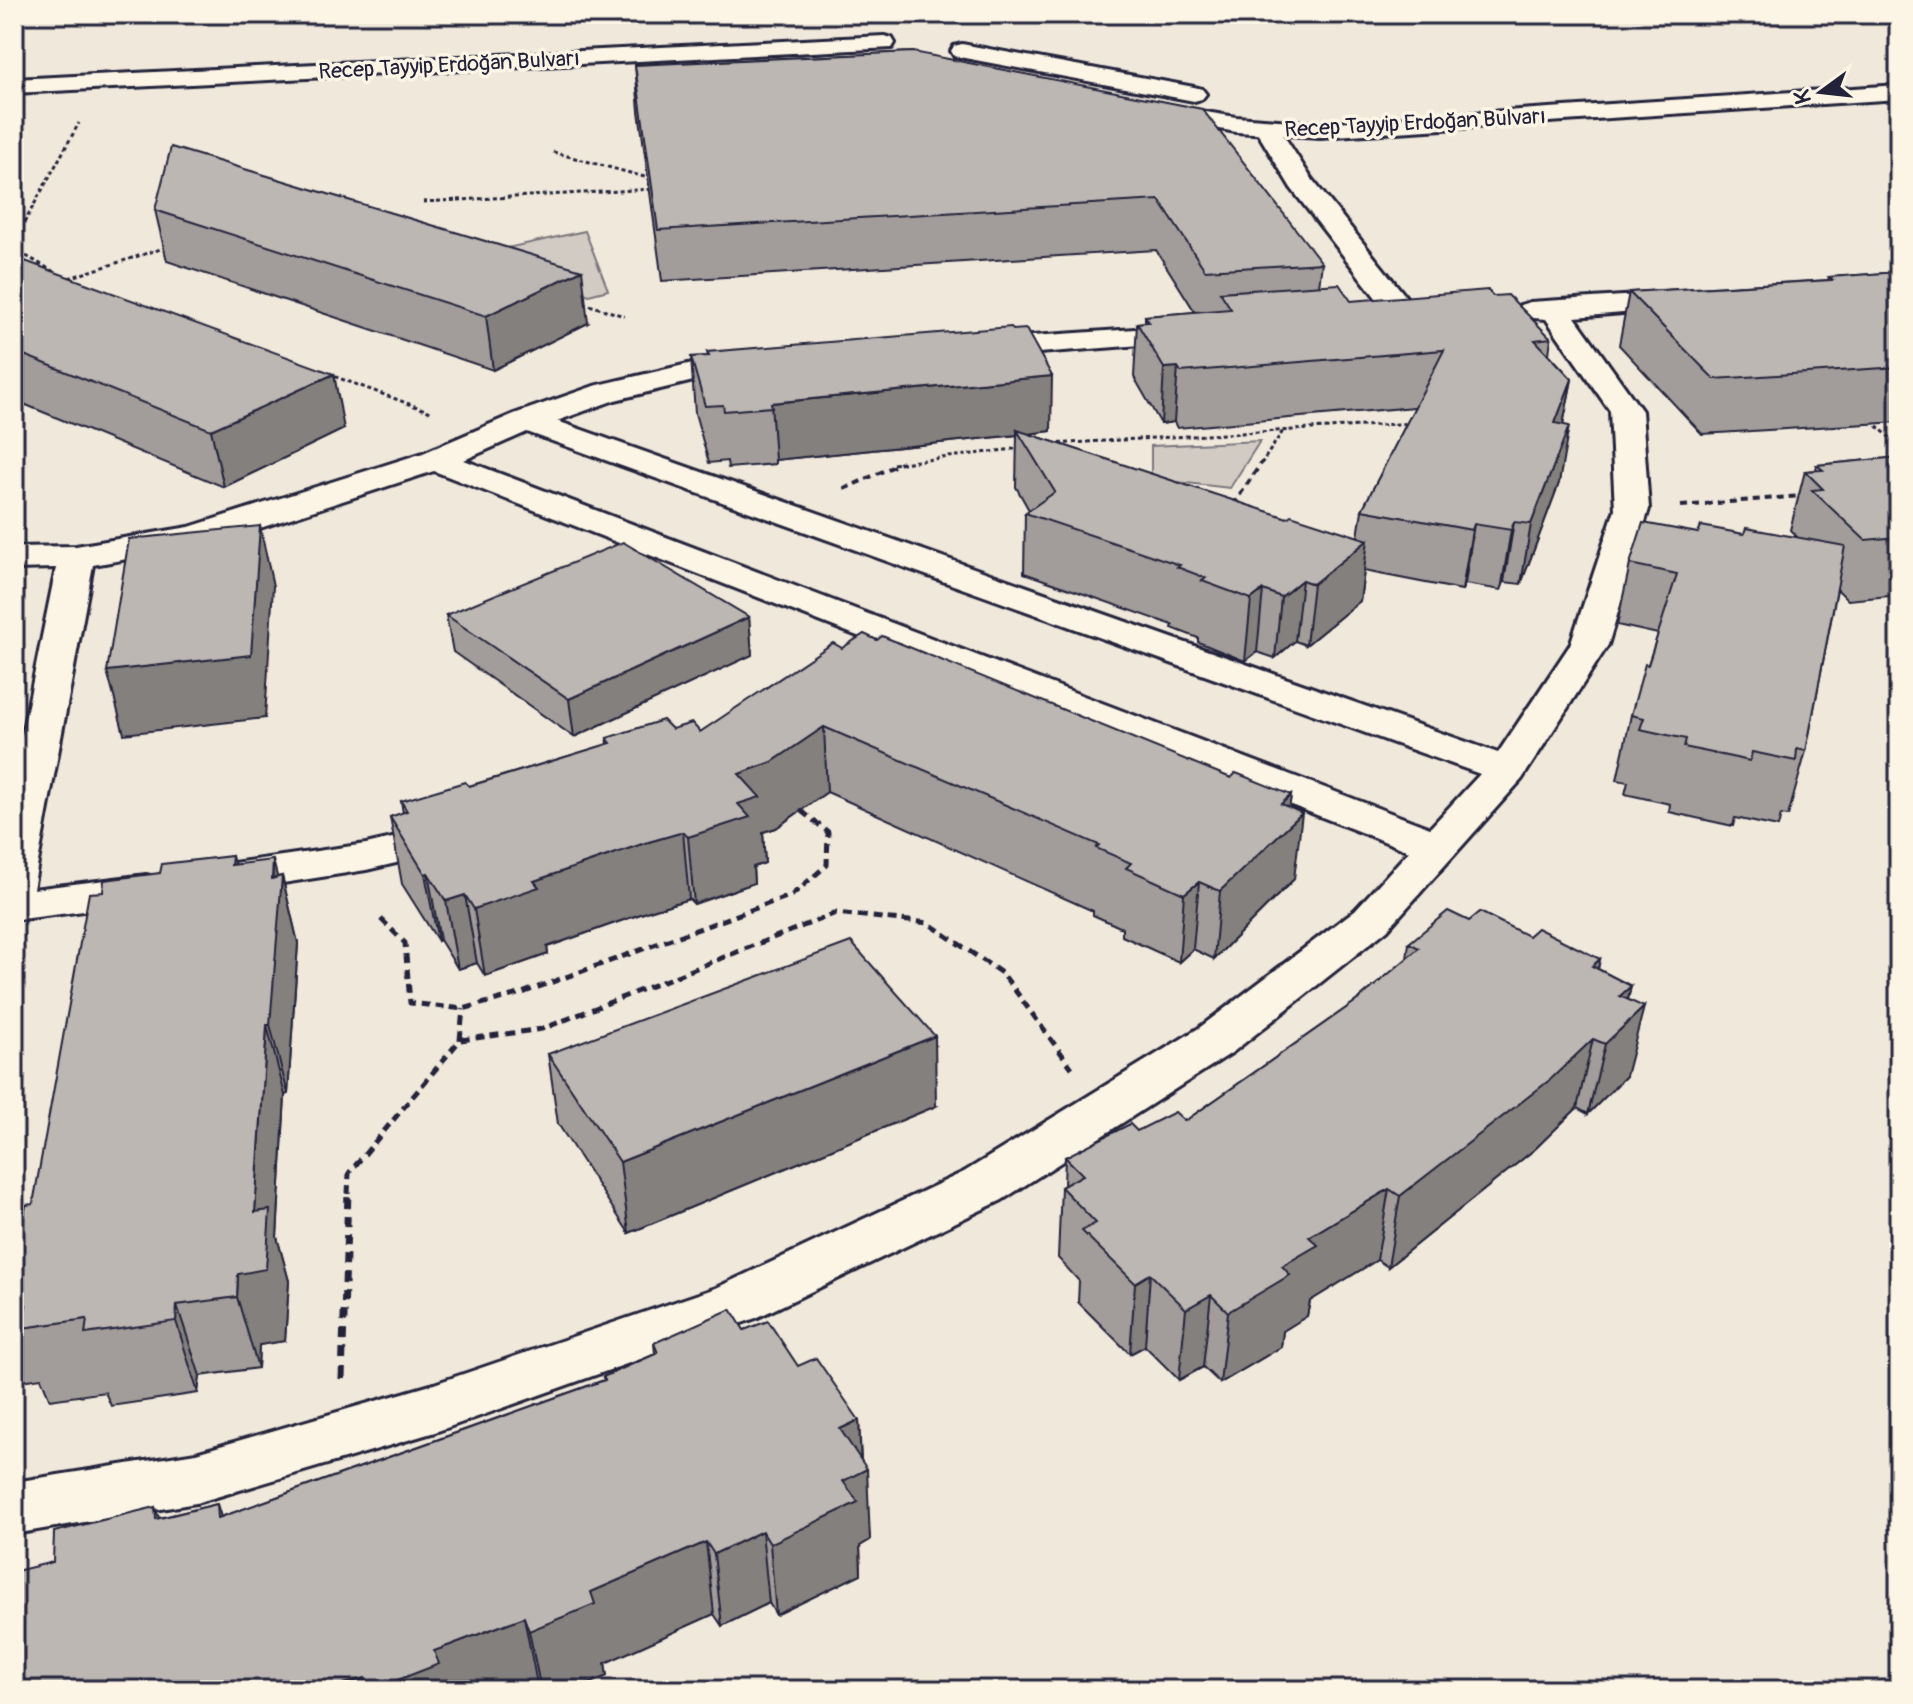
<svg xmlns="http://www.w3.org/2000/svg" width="1913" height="1704" viewBox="0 0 1913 1704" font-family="Pangolin,sans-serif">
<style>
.green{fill:#d1cbc3;stroke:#7a767f;stroke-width:2}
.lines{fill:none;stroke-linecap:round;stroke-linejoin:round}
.minor-casing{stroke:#22223b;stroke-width:6}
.tertiary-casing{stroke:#22223b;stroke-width:6}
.path-far3{stroke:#22223b;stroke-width:3;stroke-dasharray:4 3;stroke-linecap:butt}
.path-far2{stroke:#22223b;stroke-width:4;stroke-dasharray:7 5;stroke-linecap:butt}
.path-far1{stroke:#22223b;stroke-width:5;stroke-dasharray:9 6;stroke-linecap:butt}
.path{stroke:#22223b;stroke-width:7;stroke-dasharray:11 8;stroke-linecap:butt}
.minor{fill:#fcf5e5;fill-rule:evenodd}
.tertiary{fill:#fcf5e5;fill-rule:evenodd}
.wall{fill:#a29d9a;stroke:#22223b;stroke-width:2}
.shaded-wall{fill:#84807d;stroke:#22223b;stroke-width:2}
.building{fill:#bcb7b3;stroke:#22223b;stroke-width:2}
.labels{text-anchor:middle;stroke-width:7;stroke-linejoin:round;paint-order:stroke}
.far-street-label{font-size:22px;fill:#22223b;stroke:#fcf5e5}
</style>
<rect width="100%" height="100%" fill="#efe8db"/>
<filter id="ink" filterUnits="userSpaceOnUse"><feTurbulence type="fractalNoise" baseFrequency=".0125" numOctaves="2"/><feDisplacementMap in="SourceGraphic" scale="16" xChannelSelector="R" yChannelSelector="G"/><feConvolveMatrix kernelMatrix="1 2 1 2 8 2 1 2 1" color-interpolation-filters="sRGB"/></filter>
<g filter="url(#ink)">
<!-- green -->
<g class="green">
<polygon points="585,231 608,290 589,295 475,255"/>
<polygon points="1260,441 1230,488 1151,479 1151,446"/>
</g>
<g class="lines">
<defs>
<g id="minor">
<polygon points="1268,123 1277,125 1311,178 1419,313 1423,319 1419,325 1408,328 1397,325 1291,188 1256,130 1259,125"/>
<path d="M1685 292 1695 295 1700 301 1695 307 1575 317 1642 411 1649 509 1608 645 1522 779 1387 930 1233 1052 1002 1200 756 1318 435 1432 196 1503 14 1534V1482L196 1453 431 1385 716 1288 964 1172 1199 1028 1355 910 1409 851 434 471 208 545 93 565 33 889 146 875 162 879 168 889 162 899 146 903 14 920V774L56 568 14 569V547L76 546 189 527 423 453 514 414 594 386 714 358 751 355 762 357 767 364 762 371 714 376 615 400 557 421 1498 753 1570 645 1615 509 1610 411 1546 319 1520 317 1515 311 1520 305 1530 302ZM527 432 1480 774 1430 828 464 460Z"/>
<polygon points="1194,325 1205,328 1209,334 1205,340 975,358 964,355 960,349 964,343 975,340"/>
<polygon points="454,824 469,828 476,837 469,846 366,870 219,893 203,889 197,879 203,869 219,865 366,844"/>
</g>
<g id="tertiary">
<polygon points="884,36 892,38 895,43 892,48 14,93 14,79"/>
<polygon points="962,44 1194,87 1202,89 1206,94 1202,99 1194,101 954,56 951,51 954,46"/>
<polygon points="1899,85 1899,99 1320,137 1236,132 1143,115 1140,110 1143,105 1152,103 1236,117 1320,123"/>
</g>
</defs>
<!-- minor casing -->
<use href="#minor" class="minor-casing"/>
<!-- tertiary casing -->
<use href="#tertiary" class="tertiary-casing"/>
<!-- path-far3 -->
<g class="path-far3">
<polyline points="553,152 652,179"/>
<polyline points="423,202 654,189"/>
<polyline points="14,241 79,123"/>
<polyline points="14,249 56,273"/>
<polyline points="69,278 170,246"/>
<polyline points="583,303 624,316"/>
<polyline points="328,374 431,412"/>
<polyline points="1872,421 1899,446"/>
<polyline points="1052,444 1414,423"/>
<polyline points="893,464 1022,448"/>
<polyline points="1261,464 1283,431"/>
</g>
<!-- path-far2 -->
<g class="path-far2">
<polyline points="844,489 903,462"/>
<polyline points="1233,505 1262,462"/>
<polyline points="1681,506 1802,496"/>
</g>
<!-- path-far1 -->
<g class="path-far1">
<polyline points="381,919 405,943 410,1003 463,1009 522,993 792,895 827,865 828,832 795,806"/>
<polyline points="460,1040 463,1009"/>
<polyline points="348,1194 349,1173 460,1040 542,1029 836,913 928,923 1003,974 1072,1068"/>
</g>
<!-- path -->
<polyline class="path" points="342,1379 348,1192"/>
<!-- minor -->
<use href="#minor" class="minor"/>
<!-- tertiary -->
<use href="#tertiary" class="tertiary"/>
</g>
<!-- wall -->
<g class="wall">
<polygon points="913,52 1322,263 1319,286 1351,301 1493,296 1551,338 1549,354 1572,379 1563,425 1559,483 1521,584 1504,582 1501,590 1465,584 1462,590 1364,571 1360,601 1306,645 1295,641 1275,658 1257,652 1245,661 1198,642 1198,638 1172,628 1173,625 1024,573 1025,513 1029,510 1016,487 1017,435 775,460 775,464 728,468 727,461 709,463 695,413 691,357 708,356 707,352 1051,431 1029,434 1287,518 1358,537 1362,510 1415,407 1177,428 1174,422 1161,424 1134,377 1137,323 1145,322 1145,316 1195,312 1156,250 662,281 639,111 635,65"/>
<polygon points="155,210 588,323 493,370 167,261"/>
<polygon points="14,257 344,429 224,487 14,400"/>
<polygon points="1899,272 1899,422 1702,434 1619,345 1629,292 1828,280 1829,277"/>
<polygon points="1899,457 1899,595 1848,600 1837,589 1806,751 1788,816 1781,815 1778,827 1735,818 1733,826 1669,812 1670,804 1625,794 1628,782 1617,780 1631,715 1658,634 1617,625 1630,564 1698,533 1797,537 1790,530 1805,471 1816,470 1817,465"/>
<polygon points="446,615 749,617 752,655 574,737 453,652"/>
<polygon points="842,648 1231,778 1291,795 1289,808 1294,879 1214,959 1193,949 1179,962 1122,936 1122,928 1093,915 1093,911 827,792 776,828 763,832 765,863 753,867 754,883 694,904 689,899 652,910 547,947 548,954 485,976 477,963 458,969 440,940 438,941 402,884 390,817 403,813 401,801 469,786 608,744 607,738 672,729 700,732"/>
<polygon points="232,856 234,864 277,877 282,876 298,943 288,1094 285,1095 277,1237 289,1281 285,1341 259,1345 258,1368 200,1376 198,1393 111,1406 105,1392 50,1400 41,1378 21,1381 14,1364 14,1243 19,1242 33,1204 103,892 160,873"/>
<polygon points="1469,921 1528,936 1600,959 1598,969 1631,986 1628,1000 1626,1076 1588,1114 1577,1108 1535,1149 1388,1267 1377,1260 1310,1301 1307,1316 1283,1331 1281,1347 1220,1383 1203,1367 1179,1380 1145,1346 1130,1354 1078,1302 1079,1281 1058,1258 1061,1187 1064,1186 1065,1157 1137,1131 1185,1121 1359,999 1407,959 1409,943"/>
<polygon points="548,1054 936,1106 629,1233 558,1124"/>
<polygon points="744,1330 798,1366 859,1420 861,1459 870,1540 860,1546 861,1574 776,1615 769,1603 722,1626 714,1614 605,1663 607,1676 573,1690 539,1690 538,1689 535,1690 14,1690 16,1630 53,1562 155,1507 159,1518 217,1504 221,1517 604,1380 603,1377 655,1354 654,1343"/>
</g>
<!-- shaded-wall -->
<g class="shaded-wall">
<polygon points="582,270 588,323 493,370 486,316"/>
<polygon points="1178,367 1174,422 1161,424 1164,368"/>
<polygon points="334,374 344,429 224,487 211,430"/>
<polygon points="1052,376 1051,431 1020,435 1017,430 1017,435 775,460 771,403"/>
<polygon points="1572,379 1561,434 1555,423"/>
<polygon points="1569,426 1559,483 1521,584 1531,524"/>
<polygon points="1514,522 1504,582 1501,590 1511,530"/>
<polygon points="1474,524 1465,584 1462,590 1472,530"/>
<polygon points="260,526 273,586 265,718 124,734 107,671"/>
<polygon points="1368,540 1360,601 1306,645 1313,584"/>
<polygon points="1302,580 1295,641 1275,658 1281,597"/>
<polygon points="1263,590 1257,652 1245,661 1251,599"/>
<polygon points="749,617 752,655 574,737 569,699"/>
<polygon points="824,727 827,792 776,828 763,832 765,863 753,867 754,883 694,904 688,837 739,774"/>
<polygon points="1291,795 1287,827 1302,813 1294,879 1214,959 1220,891 1281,804"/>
<polygon points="683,832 689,899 652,910 547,947 548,954 485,976 474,909 534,881 645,843"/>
<polygon points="273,860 281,892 282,876 298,943 288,1094 270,1025"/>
<polygon points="428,873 440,940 438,941 425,874"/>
<polygon points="1199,882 1193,949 1179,962 1184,894"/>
<polygon points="465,895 477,963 458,969 446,901"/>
<polygon points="1600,959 1585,1027 1592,966"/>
<polygon points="1631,986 1621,1029 1644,1007 1626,1076 1588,1114 1605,1044 1620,996"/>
<polygon points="267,1025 285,1095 277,1237 289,1281 285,1341 259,1345 258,1368 237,1297 238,1274 255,1212"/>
<polygon points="935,1036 936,1106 629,1233 620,1162"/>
<polygon points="1593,1039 1577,1108 1535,1149 1388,1267 1400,1196"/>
<polygon points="1389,1189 1377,1260 1310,1301 1307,1316 1283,1331 1281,1347 1220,1383 1228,1312 1282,1266 1309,1237"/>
<polygon points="1150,1274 1145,1346 1130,1354 1135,1283"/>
<polygon points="1211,1295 1203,1367 1179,1380 1186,1309"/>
<polygon points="177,1305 200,1376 198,1393 176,1321"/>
<polygon points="859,1420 861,1471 867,1469 870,1540 860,1546 861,1574 776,1615 770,1544 840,1429"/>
<polygon points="762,1531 769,1603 722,1626 714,1554"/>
<polygon points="706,1542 714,1614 605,1663 607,1676 573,1690 541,1690 529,1631 591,1592"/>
<polygon points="524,1617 538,1689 535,1690 372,1690 434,1651"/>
<polygon points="365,1678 368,1690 322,1690"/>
</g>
<!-- building -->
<g class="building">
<polygon points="913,52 1202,109 1322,263 1205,270 1159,200 658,230 635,65"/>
<polygon points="171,147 582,270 486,316 155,210"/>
<polygon points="14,257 334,374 211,430 14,351"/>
<polygon points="1899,272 1899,367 1714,379 1629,292 1833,280 1829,277"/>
<polygon points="1339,284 1351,301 1488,290 1493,296 1508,295 1551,338 1535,340 1572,379 1555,423 1569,426 1531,524 1514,522 1511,530 1474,524 1472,530 1362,510 1444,350 1181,372 1178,367 1164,368 1137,323 1149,322 1145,316 1231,309 1220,292"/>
<polygon points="1011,327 1013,330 1026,329 1052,376 771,403 772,407 724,411 723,405 705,406 691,357 709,356 707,352"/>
<polygon points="1017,430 1287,518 1291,515 1368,540 1313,584 1302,580 1281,597 1263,590 1251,599 1202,581 1206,578 1177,567 1180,565 1025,513 1055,492"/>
<polygon points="1899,457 1899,537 1865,540 1812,490 1823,489 1805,471 1823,470 1817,465"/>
<polygon points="1643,523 1698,533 1701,526 1744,534 1746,528 1845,546 1806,751 1797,749 1796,761 1752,752 1750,761 1684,747 1686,739 1640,729 1644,718 1631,715 1645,664 1648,665 1677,574 1630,564"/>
<polygon points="260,526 251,655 107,671 129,539"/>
<polygon points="623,542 749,617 569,699 446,615"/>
<polygon points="864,634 877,640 882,636 1231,778 1236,773 1291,795 1281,804 1302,813 1220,891 1199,882 1184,894 1126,868 1131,863 1096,848 1099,845 824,727 772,762 739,774 760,797 738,804 750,817 688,837 683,832 645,843 534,881 539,887 474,909 465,895 446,901 428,873 425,874 390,817 407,811 401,801 465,782 469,786 503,776 611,743 607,738 663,720 672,729 692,723 700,732 833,643 842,648"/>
<polygon points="232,856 231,865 273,860 272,879 282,876 270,1025 267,1025 255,1212 270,1210 266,1269 238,1274 237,1297 177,1305 176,1321 85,1334 87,1319 22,1328 26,1305 14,1306 14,1243 19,1242 26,1205 33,1204 89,893 103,892 104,880 160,873 162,864"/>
<polygon points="1448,911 1469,921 1480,912 1528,936 1537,928 1600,959 1592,966 1631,986 1620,996 1644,1007 1605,1044 1593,1039 1551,1079 1400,1196 1389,1189 1309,1237 1318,1245 1282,1266 1290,1275 1228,1312 1211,1295 1186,1309 1150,1274 1135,1283 1082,1231 1096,1223 1061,1187 1083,1175 1065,1157 1130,1124 1137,1131 1175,1112 1185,1121 1359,999 1419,948 1409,943"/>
<polygon points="851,942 935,1036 620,1162 548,1054"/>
<polygon points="731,1309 744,1330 768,1321 798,1366 816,1358 859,1420 840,1429 867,1469 843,1481 858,1502 770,1544 762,1531 714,1554 706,1542 591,1592 595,1604 529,1631 524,1617 434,1651 439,1664 372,1690 369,1690 365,1678 322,1690 14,1690 16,1571 53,1562 54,1532 155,1507 156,1519 217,1504 218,1518 605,1380 603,1377 658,1353 654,1343"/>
</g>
</g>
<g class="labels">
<!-- far-street labels -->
<g class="far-street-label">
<text transform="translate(449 64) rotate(-3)" y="8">Recep Tayyip Erdoğan Bulvarı</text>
<text transform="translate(1415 122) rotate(-3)" y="8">Recep Tayyip Erdoğan Bulvarı</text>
</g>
</g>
<!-- margin -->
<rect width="1913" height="1704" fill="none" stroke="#fcf5e5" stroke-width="48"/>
<rect x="24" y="24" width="1865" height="1656" fill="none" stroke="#22223b" stroke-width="3" filter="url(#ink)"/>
<!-- north arrow -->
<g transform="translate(1821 92) rotate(255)" stroke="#fcf5e5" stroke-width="6" paint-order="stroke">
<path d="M0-6L14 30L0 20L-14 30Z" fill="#22223b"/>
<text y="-12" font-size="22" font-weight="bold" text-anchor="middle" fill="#22223b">K</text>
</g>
</svg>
